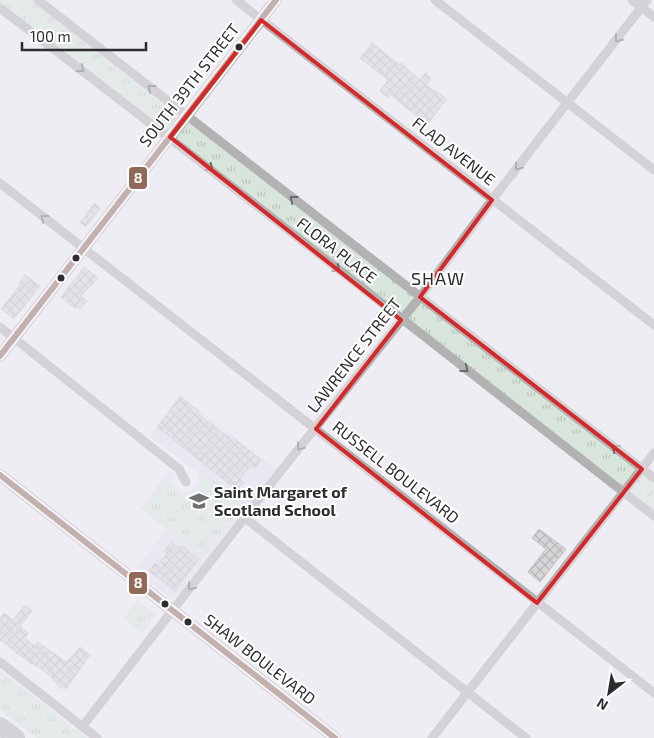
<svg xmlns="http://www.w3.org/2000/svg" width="654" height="738" viewBox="0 0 654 738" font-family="'Exo 2',sans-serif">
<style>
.built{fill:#e2e0ed}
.grass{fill:url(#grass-tufts)}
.building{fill:url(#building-cross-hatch);stroke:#c6c3c7}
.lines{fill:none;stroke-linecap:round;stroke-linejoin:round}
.street{stroke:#b3b2b3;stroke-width:9}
.secondary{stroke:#b2b1b3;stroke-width:12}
.highway{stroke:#b2b1b3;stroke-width:18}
.bus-1-casing{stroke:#fff;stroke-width:10}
.bus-1{stroke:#916958;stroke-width:6}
.oneway{stroke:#69686c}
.marked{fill:none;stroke:#d62828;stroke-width:4;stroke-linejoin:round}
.bus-dot{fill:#2d2c31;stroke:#fff;stroke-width:2}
.labels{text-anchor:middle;stroke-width:4;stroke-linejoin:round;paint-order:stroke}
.street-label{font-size:16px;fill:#2d2c31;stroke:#fff}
.poi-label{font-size:16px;font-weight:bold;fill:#2d2c31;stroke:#fff;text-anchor:start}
.neighbourhood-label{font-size:18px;letter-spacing:1px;fill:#2d2c31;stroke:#fff}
.line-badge{stroke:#fff;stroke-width:2}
.badge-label{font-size:14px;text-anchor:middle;font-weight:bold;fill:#fff}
</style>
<defs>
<pattern id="grass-tufts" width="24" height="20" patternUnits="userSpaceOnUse" patternTransform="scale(1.25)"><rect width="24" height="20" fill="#d7e5db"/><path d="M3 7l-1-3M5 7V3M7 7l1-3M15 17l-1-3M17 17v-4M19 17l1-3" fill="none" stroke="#b9c5bc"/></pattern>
<pattern id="building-cross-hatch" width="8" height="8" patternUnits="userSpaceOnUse" patternTransform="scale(1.25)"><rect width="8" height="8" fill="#d7d5d8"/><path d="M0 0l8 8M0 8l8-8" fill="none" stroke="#b9b7ba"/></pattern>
</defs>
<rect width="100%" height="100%" fill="#eeedf4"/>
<!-- built -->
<polygon class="built" points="180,395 276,469 177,596 172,599 169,598 135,570 167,528 141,509 170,469 173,484 180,491 185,493 190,491 198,484 199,480 197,472 149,436"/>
<!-- grass -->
<g class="grass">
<polygon points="0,0 38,0 654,478 654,516 0,8"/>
<path d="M205 473 244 504 202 557 141 509 166 478 175 491 184 495C201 493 197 483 205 473Z"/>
<polygon points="137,600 156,615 142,633 123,619"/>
<polygon points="0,670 70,725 70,728 68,728 72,732 72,729 75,728 87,738 37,738 0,710"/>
</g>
<!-- building -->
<g class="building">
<polygon points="372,43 400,65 401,63 420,80 425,73 431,78 426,85 447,99 426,126 417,119 418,117 391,95 388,98 380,91 388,80 360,58"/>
<polygon points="95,203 100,208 86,227 80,222"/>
<polygon points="84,267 98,278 81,296 87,301 80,309 78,307 76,309 61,297"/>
<polygon points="25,275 40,286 14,319 1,309 20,285 19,284"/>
<polygon points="180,397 199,411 197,413 233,441 234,438 261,460 255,468 251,465 240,479 243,482 237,490 157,427"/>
<polygon points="539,529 566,549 540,582 528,572 546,549 532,538"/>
<polygon points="171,542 178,548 181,545 199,559 175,591 149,571 155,563 158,565 167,553 164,551"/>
<polygon points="25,605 32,611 20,626 28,633 25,638 35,646 38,642 66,662 80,647 90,655 66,689 63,686 61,689 49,675 32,663 31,664 0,640 0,619 4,613 13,620"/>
</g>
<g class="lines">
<!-- street -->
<g class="street">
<polyline points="38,0 654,478"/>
<polyline points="236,0 654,325"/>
<polyline points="435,0 654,170"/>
<polyline points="632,0 654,17"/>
<path d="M0 8C220 175 436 346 654 516"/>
<polyline points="0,183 654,693"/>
<polyline points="0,327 179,469 186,482"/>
<polyline points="245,518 526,738"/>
<polyline points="0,662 97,738"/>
<polyline points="82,727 280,472 420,297 492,200 647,0"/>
<polyline points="432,738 654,453"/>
</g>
<!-- secondary -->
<g class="secondary">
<polyline points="0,356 276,0"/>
<polyline points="0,475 335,738"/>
</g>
<!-- highway -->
<polyline class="highway" points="0,726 16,738"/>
<defs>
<g id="bus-1">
<polyline points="0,356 276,0"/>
<polyline points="0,475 335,738"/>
</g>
</defs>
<!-- bus-1 casing -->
<use href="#bus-1" class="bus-1-casing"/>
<!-- bus-1 -->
<use href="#bus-1" class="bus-1"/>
</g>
<!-- one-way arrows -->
<defs><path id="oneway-chevron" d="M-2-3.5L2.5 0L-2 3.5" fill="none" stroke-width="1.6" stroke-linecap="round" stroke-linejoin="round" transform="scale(1.25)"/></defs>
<g class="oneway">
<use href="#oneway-chevron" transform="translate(618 39) rotate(127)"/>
<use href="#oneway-chevron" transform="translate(81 69) rotate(37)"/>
<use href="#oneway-chevron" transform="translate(151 88) rotate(-142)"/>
<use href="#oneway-chevron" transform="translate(518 167) rotate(129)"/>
<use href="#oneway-chevron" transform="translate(210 168) rotate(38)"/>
<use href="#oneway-chevron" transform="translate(293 199) rotate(-142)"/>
<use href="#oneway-chevron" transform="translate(44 218) rotate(-142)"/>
<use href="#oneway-chevron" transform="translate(337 269) rotate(38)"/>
<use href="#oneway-chevron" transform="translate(465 369) rotate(38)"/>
<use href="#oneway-chevron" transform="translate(300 447) rotate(129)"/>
<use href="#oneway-chevron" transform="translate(615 448) rotate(-142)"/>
<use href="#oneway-chevron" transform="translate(191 587) rotate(128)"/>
</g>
<!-- marked area -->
<path d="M0 0H654V738H0ZM261 20 492 200 420 297 642 469 537 603 316 429 401 320 170 137Z" fill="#eeedf4" fill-opacity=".55" fill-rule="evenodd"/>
<path class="marked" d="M261 20 492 200 420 297 642 469 537 603 316 429 401 320 170 137Z"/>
<!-- icons -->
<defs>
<symbol id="school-bare" viewBox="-9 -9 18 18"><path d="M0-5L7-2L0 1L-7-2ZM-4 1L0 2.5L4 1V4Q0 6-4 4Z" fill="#717075" stroke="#fff" stroke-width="2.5" paint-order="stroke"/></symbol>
</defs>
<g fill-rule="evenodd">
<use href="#school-bare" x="185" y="487" width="28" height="28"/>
</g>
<!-- markers -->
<g class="bus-dot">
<circle cx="239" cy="47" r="4.5"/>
<circle cx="76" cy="258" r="4.5"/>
<circle cx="61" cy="278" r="4.5"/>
<circle cx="165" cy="604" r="4.5"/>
<circle cx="188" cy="622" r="4.5"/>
</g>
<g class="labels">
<!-- street labels -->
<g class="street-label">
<text transform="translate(189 85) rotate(-52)" y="6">SOUTH 39TH STREET</text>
<text transform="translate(454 151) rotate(38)" y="6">FLAD AVENUE</text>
<text transform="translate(337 250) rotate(38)" y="6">FLORA PLACE</text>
<text transform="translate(354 355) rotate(-52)" y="6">LAWRENCE STREET</text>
<text transform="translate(396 472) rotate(38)" y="6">RUSSELL BOULEVARD</text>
<text transform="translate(260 659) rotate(38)" y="6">SHAW BOULEVARD</text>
</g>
<!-- poi labels -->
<g class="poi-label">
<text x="214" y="498">Saint Margaret of<tspan x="214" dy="18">Scotland School</tspan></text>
</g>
<!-- neighbourhood labels -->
<g class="neighbourhood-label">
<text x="438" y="285">SHAW</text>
</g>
</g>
<g class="line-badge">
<rect x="128" y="166" width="20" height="24" rx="5" fill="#916958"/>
<rect x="128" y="571" width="20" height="24" rx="5" fill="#916958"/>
</g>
<g class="badge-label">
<text x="138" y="183">8</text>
<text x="138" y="588">8</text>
</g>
<!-- north arrow -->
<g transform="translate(609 693) rotate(211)" stroke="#ffffff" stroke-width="4" paint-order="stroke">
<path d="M0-4L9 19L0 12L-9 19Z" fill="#2d2c31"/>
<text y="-8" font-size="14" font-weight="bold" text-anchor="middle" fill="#2d2c31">N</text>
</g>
<!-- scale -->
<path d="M22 42v8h124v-8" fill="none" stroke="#2d2c31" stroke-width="2.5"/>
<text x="30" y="42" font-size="15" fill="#2d2c31" stroke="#ffffff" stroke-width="4" paint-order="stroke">100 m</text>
</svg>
